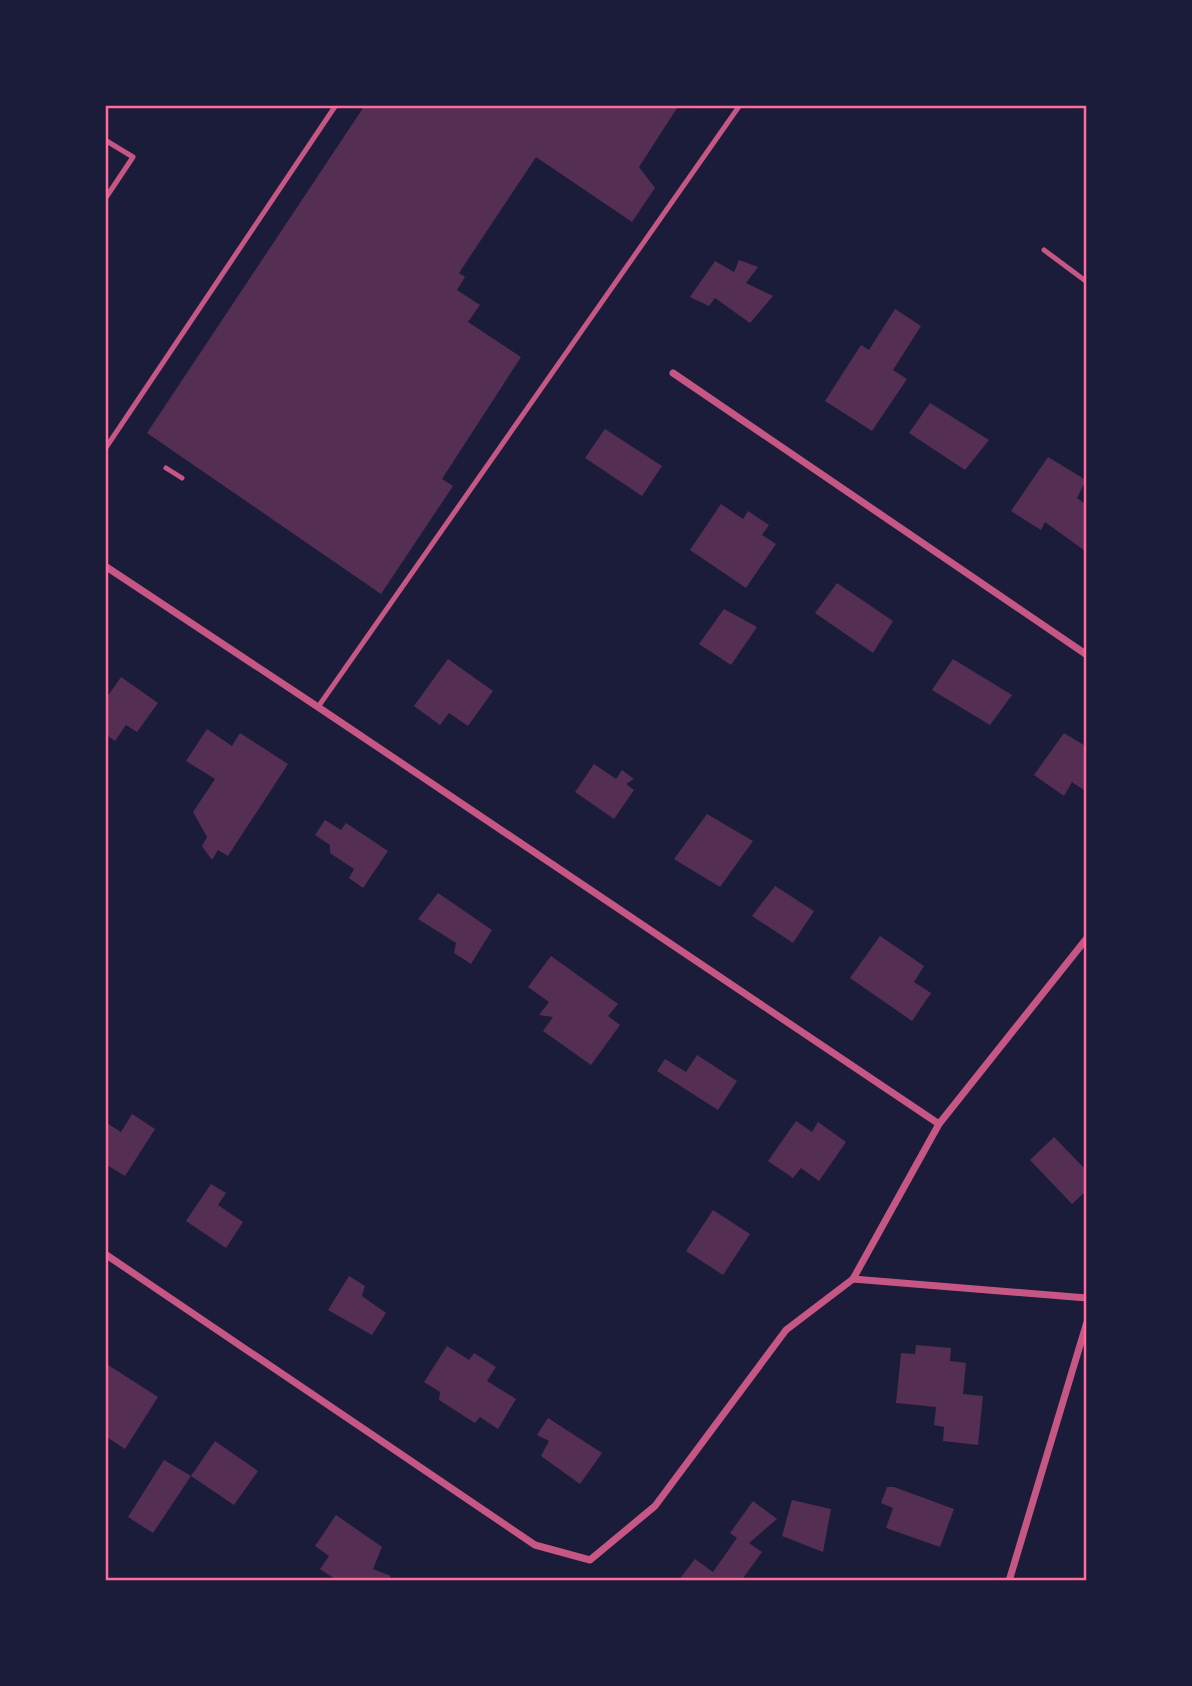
<svg xmlns="http://www.w3.org/2000/svg" width="1192" height="1686" viewBox="0 0 1192 1686" font-family="'Noto Sans',sans-serif">
<style>
.building{fill:#542f53}
.lines{fill:none;stroke-linecap:round;stroke-linejoin:round}
.service{stroke:#c65784;stroke-width:5}
.minor{stroke:#c65784;stroke-width:7}
.neatline{fill:none;stroke:#ff6b9d;stroke-width:2.5}
</style>
<rect width="100%" height="100%" fill="#1b1b3a"/>
<!-- building -->
<g class="building">
<polygon points="365,105 679,105 639,167 655,188 632,222 536,157 459,273 465,277 457,290 480,305 468,322 521,357 442,479 453,486 381,594 147,433"/>
<polygon points="739,260 758,267 746,283 773,296 750,323 715,298 709,306 690,297 715,261 734,272"/>
<polygon points="895,309 921,326 893,370 907,379 872,431 825,401 861,345 869,350"/>
<polygon points="930,403 989,440 965,470 909,433"/>
<polygon points="605,429 662,466 642,496 585,458"/>
<polygon points="1048,457 1086,480 1077,498 1087,505 1087,548 1085,551 1045,522 1041,530 1011,511"/>
<polygon points="721,504 743,519 748,511 769,525 762,535 776,544 746,588 690,550"/>
<polygon points="837,583 893,621 873,653 815,613"/>
<polygon points="724,609 757,627 731,665 699,644"/>
<polygon points="448,659 493,691 468,726 449,713 440,725 414,706"/>
<polygon points="953,659 1012,695 990,725 932,690"/>
<polygon points="121,677 158,703 137,732 126,725 115,741 105,734 105,700"/>
<polygon points="207,729 232,746 240,733 288,764 228,856 218,850 212,860 202,846 207,837 193,812 215,779 186,761"/>
<polygon points="1064,733 1087,747 1087,792 1072,782 1064,796 1034,775"/>
<polygon points="594,764 616,779 622,770 634,779 626,784 634,790 614,819 575,792"/>
<polygon points="707,814 753,841 720,887 674,859"/>
<polygon points="325,820 341,830 346,823 388,851 363,888 349,878 354,869 330,853 330,845 315,835"/>
<polygon points="775,886 814,911 793,943 752,916"/>
<polygon points="438,893 492,930 471,964 454,953 456,943 418,919"/>
<polygon points="880,936 924,966 914,982 931,993 912,1021 850,978"/>
<polygon points="551,956 618,1004 608,1016 620,1025 591,1065 543,1031 553,1017 539,1015 549,1002 528,987"/>
<polygon points="697,1055 737,1081 718,1110 657,1071 665,1059 686,1072"/>
<polygon points="132,1114 155,1129 125,1176 105,1164 105,1122 121,1132"/>
<polygon points="796,1121 812,1132 818,1122 846,1142 819,1181 801,1168 793,1178 768,1161"/>
<polygon points="1054,1137 1087,1171 1087,1190 1072,1204 1030,1160"/>
<polygon points="211,1184 226,1193 218,1205 243,1222 226,1248 186,1221"/>
<polygon points="713,1210 750,1234 723,1275 686,1251"/>
<polygon points="349,1276 365,1286 362,1296 386,1313 372,1335 328,1310"/>
<polygon points="916,1345 951,1348 950,1361 966,1363 963,1394 983,1396 978,1445 943,1441 944,1427 934,1425 936,1407 896,1403 901,1353 915,1354"/>
<polygon points="447,1346 469,1360 474,1353 496,1367 487,1381 516,1399 498,1429 480,1417 475,1423 439,1400 440,1392 424,1382"/>
<polygon points="105,1363 158,1397 125,1449 105,1436"/>
<polygon points="548,1418 602,1453 580,1484 541,1456 549,1441 537,1435"/>
<polygon points="215,1441 258,1471 234,1505 191,1476"/>
<polygon points="164,1460 191,1476 153,1533 128,1517"/>
<polygon points="887,1487 894,1487 954,1509 940,1547 886,1528 893,1508 881,1503"/>
<polygon points="792,1500 831,1509 823,1552 782,1536"/>
<polygon points="753,1501 777,1519 749,1543 762,1552 741,1581 678,1581 695,1559 713,1572 737,1538 730,1533"/>
<polygon points="336,1515 382,1547 373,1569 391,1576 386,1581 338,1581 320,1569 329,1556 315,1546"/>
</g>
<g class="lines">
<!-- service -->
<g class="service">
<polyline points="105,140 133,157 105,199"/>
<polyline points="1044,250 1087,282"/>
<polyline points="105,449 336,105"/>
<polyline points="166,468 182,478"/>
<polyline points="318,707 740,105"/>
</g>
<!-- minor -->
<g class="minor">
<polyline points="673,373 1087,655"/>
<polyline points="105,566 318,707 939,1124"/>
<polyline points="105,1254 535,1545 590,1560 655,1506 786,1330 853,1279 1087,1298"/>
<polyline points="853,1279 939,1124 1087,938"/>
<polyline points="1009,1581 1087,1322"/>
</g>
</g>
<!-- border -->
<rect width="1192" height="1686" fill="none" stroke="#1b1b3a" stroke-width="214"/>
<rect x="107" y="107" width="978" height="1472" class="neatline"/>
</svg>
